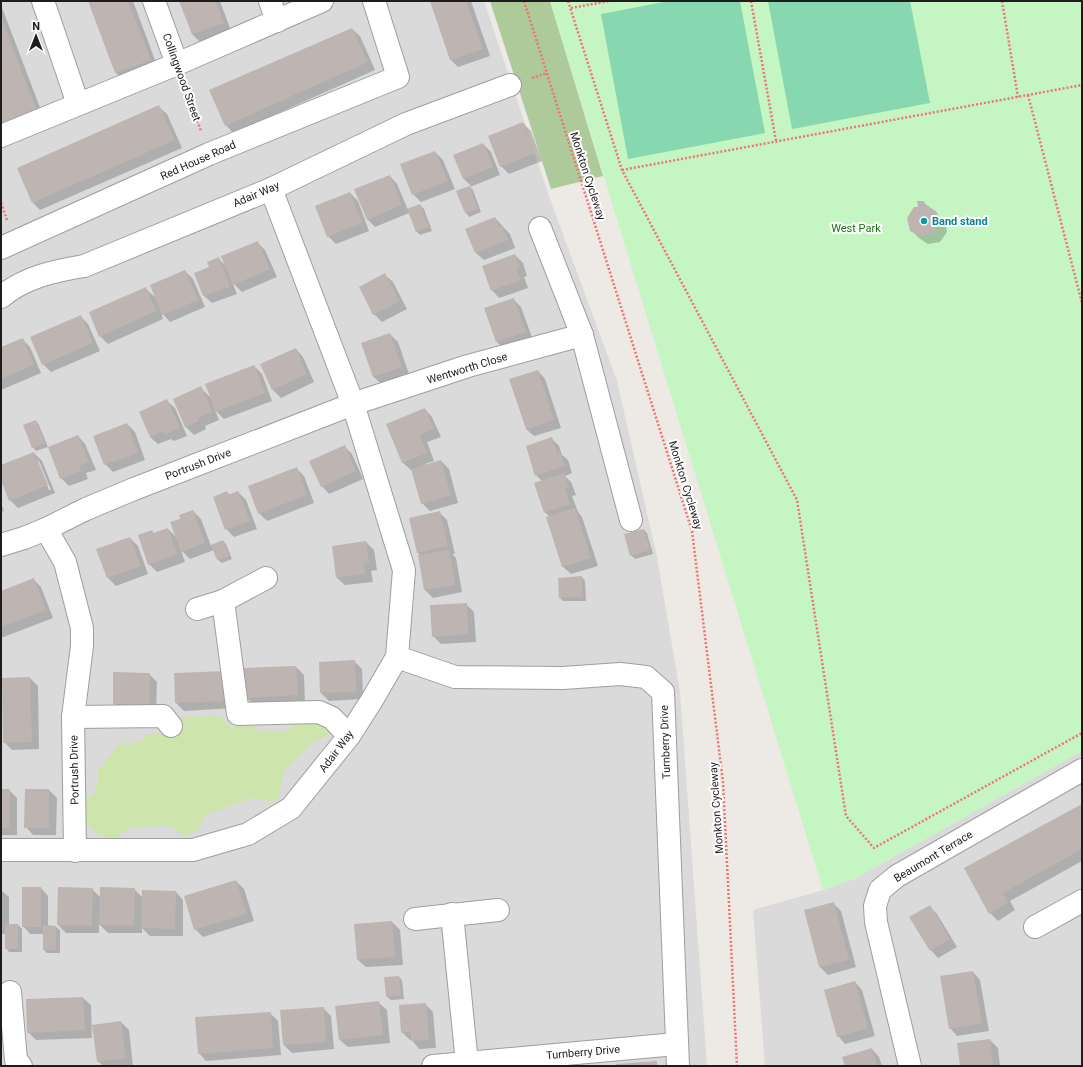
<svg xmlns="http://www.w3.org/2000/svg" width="1083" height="1067" viewBox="0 0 1083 1067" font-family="Roboto,sans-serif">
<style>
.residential{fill:#dbdada}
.grass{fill:#cee4ad}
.forest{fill:#aeca9b}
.park{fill:#c5f5c3}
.pitch{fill:#87d7b0}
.shadow{fill:#0003;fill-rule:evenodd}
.building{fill:#beb4b1}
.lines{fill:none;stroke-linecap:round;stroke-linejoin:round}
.minor-casing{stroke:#9e9e9e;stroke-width:24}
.path{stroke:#ee7474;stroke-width:2.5;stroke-dasharray:2 2;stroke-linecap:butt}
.minor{stroke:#fff;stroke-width:22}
.culture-dot{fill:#0f9aa8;stroke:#fff;stroke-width:1.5}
.labels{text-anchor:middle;stroke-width:4;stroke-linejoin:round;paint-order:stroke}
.street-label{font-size:11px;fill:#1d1d1d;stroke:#fff}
.culture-label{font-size:11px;font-weight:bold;fill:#0d838f;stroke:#fff;text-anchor:start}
.park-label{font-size:11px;fill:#167214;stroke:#fff}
</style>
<rect width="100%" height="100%" fill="#ede9e4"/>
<!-- residential -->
<g class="residential">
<polygon points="1,1 484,1 549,196 617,381 657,557 680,692 707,1066 1,1066"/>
<polygon points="1082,751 1082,1066 765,1066 753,910 823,890 854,879"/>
</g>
<!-- grass -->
<polygon class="grass" points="220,716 231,729 237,723 248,723 261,732 286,731 296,722 321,722 331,734 314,741 284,771 279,797 275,802 252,798 205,815 198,831 184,836 170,826 129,827 117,838 98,836 85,821 84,801 96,792 98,771 118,745 139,742 149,733 176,733 180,717"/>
<!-- forest -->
<polygon class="forest" points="490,1 550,1 603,176 551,189"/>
<!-- park -->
<polygon class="park" points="550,1 1082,1 1082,751 854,879 823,890"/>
<!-- pitch -->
<g class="pitch">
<polygon points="669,1 740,1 765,133 628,159 601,14"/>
<polygon points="768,1 910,1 930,103 792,129"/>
</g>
<!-- shadow -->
<g class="shadow">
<polygon points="89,1 133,1 158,68 124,80 116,73"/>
<polygon points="181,1 220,1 231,31 200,42 192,34"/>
<polygon points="431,1 471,1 490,56 458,67 450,59"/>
<polygon points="1,5 44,118 10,131 1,121"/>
<polygon points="352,29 360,36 375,70 233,133 226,125"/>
<polygon points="159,107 167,114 182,148 40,210 33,203"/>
<polygon points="523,123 531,131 542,161 509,174 501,166"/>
<polygon points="483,144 491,152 500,175 470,187 473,190 481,212 469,217 466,213 457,191 471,186 464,179 454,156"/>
<polygon points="435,152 443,160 455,189 421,202 413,194"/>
<polygon points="390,176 397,184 408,210 420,205 424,209 432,231 420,235 417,232 409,213 375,227 367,219"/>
<polygon points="350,193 358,201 369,231 336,244 328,236"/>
<polygon points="923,202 945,221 947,232 940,242 928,244 919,238 911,230 919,208"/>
<polygon points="495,218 510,234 515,248 484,260 476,253"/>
<polygon points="257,242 265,250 277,277 242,292 232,282 237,294 212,303 204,296 210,268 219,259 227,267"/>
<polygon points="515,255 523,263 527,276 524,277 528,288 499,298 492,290"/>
<polygon points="185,271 193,279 205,307 170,322 161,312 163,319 108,344 100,336 145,288 157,299"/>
<polygon points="385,275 393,282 407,309 382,322 374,314 360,287"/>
<polygon points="513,299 521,307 533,340 504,349 497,342"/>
<polygon points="80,316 88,324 100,351 51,372 43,364"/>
<polygon points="390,334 398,342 409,374 381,384 373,376"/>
<polygon points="22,339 30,347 41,373 1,390 1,349"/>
<polygon points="296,349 303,357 314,382 281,398 273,390 262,365"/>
<polygon points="254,366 262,374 272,401 224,419 215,410 219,420 205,426 206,429 194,435 186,427 174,399 201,388 211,398"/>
<polygon points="538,371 545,379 561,428 534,436 526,429"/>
<polygon points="167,401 175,408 187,436 174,441 171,439 158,444 150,437"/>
<polygon points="425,409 432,417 441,437 427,442 434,461 425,464 425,466 441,461 449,469 458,503 430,511 422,503 412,470 411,470 403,463"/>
<polygon points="36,421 39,425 48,447 36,451 33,447"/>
<polygon points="127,424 135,432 145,460 113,472 105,464"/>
<polygon points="78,436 85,444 96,470 86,473 88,479 69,486 61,478"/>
<polygon points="551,438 559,446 562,455 568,460 572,473 565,476 571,482 576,495 572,496 578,512 582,517 598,566 571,574 563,567 550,517 545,512 542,481 536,475"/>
<polygon points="344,446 352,454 363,479 329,494 322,486"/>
<path d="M34 453 42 461 55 493 18 508 10 500 1 477V466ZM37 461H39L51 490H49Z"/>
<polygon points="296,468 304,476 314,503 267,521 259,513"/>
<polygon points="227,492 230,495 238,492 246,500 257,529 234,537 226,529"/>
<polygon points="1,503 4,511 1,512"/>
<polygon points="193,511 201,519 211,546 223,541 226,544 232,559 222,563 218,560 214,550 190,559 181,550 185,562 157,572 149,564 152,531 154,534 168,529 177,538 181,519"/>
<polygon points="439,512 447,520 455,554 452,554 456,558 462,592 433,598 425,590 420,555 418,553 410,519"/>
<polygon points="644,530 647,533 653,554 635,559 631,555"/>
<polygon points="130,538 138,546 148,574 116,586 108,578 98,550"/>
<polygon points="366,542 374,550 377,570 371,571 373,582 345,585 337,578"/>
<polygon points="582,577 585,581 586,601 563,601 560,598"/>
<polygon points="34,580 41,587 53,618 1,638 1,592"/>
<polygon points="466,604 474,612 476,642 441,644 433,636"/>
<polygon points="354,661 362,669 363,699 329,701 321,693"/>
<polygon points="296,667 304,675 305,703 254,705 246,697"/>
<polygon points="149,674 157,682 156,712 122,711 114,703"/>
<polygon points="30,678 38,686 39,749 12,750 4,742"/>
<polygon points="234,680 235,708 184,711 176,703"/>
<polygon points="1,790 9,790 17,798 17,835 1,835"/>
<polygon points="26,790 49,790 57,798 56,835 33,835 26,827"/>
<polygon points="1082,805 1082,861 1010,901 1015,910 998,921 990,913 966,869"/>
<polygon points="236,881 244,889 254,921 203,937 195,929"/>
<polygon points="41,888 48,896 48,926 56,927 60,930 60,953 47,953 44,950 44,934 30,934 23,926"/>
<polygon points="92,889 101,898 134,889 142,897 176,892 183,900 183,936 150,936 142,928 142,933 108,933 99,924 99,933 66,933 58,925"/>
<polygon points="1,890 9,897 9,925 18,925 22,929 22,952 9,952 6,948 6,934 1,934"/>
<polygon points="833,903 841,911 856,967 828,975 820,967 805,911"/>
<polygon points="929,906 937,914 957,947 938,958 931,950"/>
<polygon points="392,922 400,930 403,965 366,967 358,960"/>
<polygon points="973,972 980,980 989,1031 957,1036 950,1028"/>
<polygon points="399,977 402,980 404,999 391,1000 387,997"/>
<polygon points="855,982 862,990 875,1036 845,1044 838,1036"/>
<polygon points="83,998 91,1005 92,1038 36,1040 28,1032"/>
<polygon points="379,1003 387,1010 390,1043 348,1047 340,1040"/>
<polygon points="425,1004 433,1012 436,1048 419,1049 412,1040 410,1040 402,1032"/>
<polygon points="323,1008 331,1016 334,1049 292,1053 284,1045"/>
<polygon points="270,1013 278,1021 281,1055 206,1061 199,1053"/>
<polygon points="121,1022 129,1030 133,1066 103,1066 98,1061"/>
<polygon points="990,1040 998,1048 1000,1066 961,1066"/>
<polygon points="872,1049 879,1057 882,1066 846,1066"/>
</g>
<!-- building -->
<g class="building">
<polygon points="88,1 128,1 151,60 115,73"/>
<polygon points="179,1 215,1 224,23 192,34"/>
<polygon points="430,1 466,1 483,49 450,60"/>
<polygon points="1,17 37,111 1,124"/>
<polygon points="352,28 368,62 225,126 209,90"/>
<polygon points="159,105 175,140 32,203 17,168"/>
<polygon points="523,122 535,153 500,167 488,136"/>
<polygon points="483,143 493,167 463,179 453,155"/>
<polygon points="435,151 448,181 412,195 400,164"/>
<polygon points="390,175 402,205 367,220 354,189"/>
<polygon points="469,186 478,209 465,213 456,191"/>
<polygon points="350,192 362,223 327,237 315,206"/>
<polygon points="917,201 924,201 925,206 928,206 937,212 940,224 933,234 920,236 910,231 907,218 914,207 918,207"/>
<polygon points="420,204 429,227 416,232 407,209"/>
<polygon points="495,217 499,227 502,226 508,240 475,253 465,229"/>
<polygon points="258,241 270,269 233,285 221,256"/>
<polygon points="515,254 520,268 517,269 521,280 491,291 482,266"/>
<polygon points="219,257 230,287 203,296 194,273 209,267 207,262"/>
<polygon points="185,270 198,300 162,315 150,285"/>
<polygon points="385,273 400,301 373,315 359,287"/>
<polygon points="146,287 156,311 99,337 89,312"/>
<polygon points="514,298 526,332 496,342 484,308"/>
<polygon points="81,315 93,343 42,365 30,337"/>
<polygon points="390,333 402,367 373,377 361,343"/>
<polygon points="23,338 34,365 1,379 1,347"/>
<polygon points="296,348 307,374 272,390 260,364"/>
<polygon points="254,365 265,393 216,412 205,384"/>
<polygon points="538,370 554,420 526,429 509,379"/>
<polygon points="201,386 212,412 198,418 199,421 185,427 173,399"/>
<polygon points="167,399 180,428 166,434 164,431 150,437 139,412"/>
<polygon points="425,408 434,429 420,435 427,453 402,463 386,424"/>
<polygon points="36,420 45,443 32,448 23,425"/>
<polygon points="127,423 138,453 104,465 93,436"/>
<polygon points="78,435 89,462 79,466 81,471 60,479 48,447"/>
<polygon points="552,437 557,453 560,451 565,466 535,476 526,446"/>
<polygon points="345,445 356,471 321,487 309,461"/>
<polygon points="34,452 48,485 9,501 1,480 1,465"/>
<polygon points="441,460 451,495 421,504 411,469"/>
<polygon points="297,467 307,495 258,514 248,486"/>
<polygon points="564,473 569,488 565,488 570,504 544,513 534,483"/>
<polygon points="227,491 228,495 238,491 250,521 225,530 213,497"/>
<polygon points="575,508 591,558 562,567 546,517"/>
<polygon points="193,510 205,543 181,552 170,522 180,519 179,515"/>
<polygon points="440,511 448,546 417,553 409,518"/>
<polygon points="168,528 177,554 148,565 138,535 152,530 153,533"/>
<polygon points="644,529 650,550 630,556 624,534"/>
<polygon points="130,537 141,566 107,578 96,549"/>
<polygon points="223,540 229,556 217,560 211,545"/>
<polygon points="366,541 369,563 364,564 365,574 336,578 332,546"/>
<polygon points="449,550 455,585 424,590 418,555"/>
<polygon points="582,576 583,597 559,598 558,578"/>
<polygon points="34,578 46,610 1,627 1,591"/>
<polygon points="467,603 468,634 432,637 430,605"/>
<polygon points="355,660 356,692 320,693 319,662"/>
<polygon points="296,666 298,695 245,698 244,668"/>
<polygon points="227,671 228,701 175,703 174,673"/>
<polygon points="113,672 150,673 149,705 113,704"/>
<polygon points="30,677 32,742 3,743 2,678"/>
<polygon points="1,789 10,789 9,828 1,828"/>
<polygon points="25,789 49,789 49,828 24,828"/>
<polygon points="1082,804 1082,849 1003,893 1008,902 989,914 964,868"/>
<polygon points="236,880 247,914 194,930 184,896"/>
<rect x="22" y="887" width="19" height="40"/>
<polygon points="58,887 93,888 92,926 57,925"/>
<polygon points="100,887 135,888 134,926 99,925"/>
<polygon points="142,890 176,891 175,929 141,928"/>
<polygon points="834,902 849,960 819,967 804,910"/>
<polygon points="930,905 950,939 930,951 909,917"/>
<polygon points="392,921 395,957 357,960 354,924"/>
<rect x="5" y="924" width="13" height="25"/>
<polygon points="43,925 56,926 56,950 43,950"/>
<polygon points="973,971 982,1023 949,1029 940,976"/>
<polygon points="399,976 401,995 386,997 384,977"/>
<polygon points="855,981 868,1028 837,1037 824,990"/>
<polygon points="83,997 85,1030 27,1033 26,999"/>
<polygon points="379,1001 383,1035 339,1040 335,1006"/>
<polygon points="426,1003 429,1040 411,1041 410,1032 401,1033 399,1005"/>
<polygon points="324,1007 326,1042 283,1045 280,1010"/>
<polygon points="271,1012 273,1048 198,1054 195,1017"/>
<polygon points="121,1021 126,1058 97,1062 92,1025"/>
<polygon points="990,1039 993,1066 960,1066 957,1043"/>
<polygon points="872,1048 877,1066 845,1066 842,1057"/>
<polygon points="657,1061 657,1066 616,1066 616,1064"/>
</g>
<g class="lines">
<defs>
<g id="minor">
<polyline points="43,1 78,104"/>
<polyline points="154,1 177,64"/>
<polyline points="270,1 277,21"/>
<polyline points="1,136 177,64 322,1"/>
<polyline points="540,228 582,335 631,520"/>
<polyline points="1,248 209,154 398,77 374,1"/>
<path d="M1 297C25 277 54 271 84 266L271 189 406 124 510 85"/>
<polyline points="46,529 65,562 82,628 82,646 73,717 75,851"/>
<polyline points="1,545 24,538 46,529 86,509 134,489 353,404 468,366 582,335"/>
<polyline points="223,601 238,714 319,712 332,718 349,736"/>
<polyline points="197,609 223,601 266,578"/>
<polyline points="397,657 455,677 563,678 620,674 646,677 663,692 678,1066"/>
<polyline points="73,717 163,716 171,726"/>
<polyline points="1,850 193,850 248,834 291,808 349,736 372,700 397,657 404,570 353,404 271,189"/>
<polyline points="452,914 467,1063"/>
<polyline points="415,919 498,910"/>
<polyline points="1035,927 1082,901"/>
<polyline points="10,992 16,1060 21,1066"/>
<polyline points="433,1066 676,1044"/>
<polyline points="910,1066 876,922 875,906 880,890 897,876 1082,770"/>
</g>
</defs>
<!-- minor casing -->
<use href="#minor" class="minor-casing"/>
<!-- path -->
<g class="path">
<polyline points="524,1 692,531 723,782 737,1066"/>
<polyline points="568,1 622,170 797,500 846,816 874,848 1082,733"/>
<polyline points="751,1 776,141"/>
<polyline points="1002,1 1018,97"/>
<polyline points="571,8 609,1"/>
<polyline points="532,78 547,73"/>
<polyline points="185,87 201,131"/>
<polyline points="1028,95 1082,303"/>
<polyline points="622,170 1082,85"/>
<polyline points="1,203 7,220"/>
</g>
<!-- minor -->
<use href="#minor" class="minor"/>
</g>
<!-- markers -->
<circle class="culture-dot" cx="924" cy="221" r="4"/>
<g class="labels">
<!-- street labels -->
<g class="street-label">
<text transform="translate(182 77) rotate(70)" y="4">Collingwood Street</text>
<text transform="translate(198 160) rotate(-24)" y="4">Red House Road</text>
<text transform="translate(588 176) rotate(72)" y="4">Monkton Cycleway</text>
<text transform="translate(256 194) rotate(-23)" y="4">Adair Way</text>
<text transform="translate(467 368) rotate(-17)" y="4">Wentworth Close</text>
<text transform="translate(198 464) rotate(-21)" y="4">Portrush Drive</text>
<text transform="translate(686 485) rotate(73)" y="4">Monkton Cycleway</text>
<text transform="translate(665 742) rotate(-92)" y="4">Turnberry Drive</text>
<text transform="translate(336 751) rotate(-53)" y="4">Adair Way</text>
<text transform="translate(74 770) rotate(-91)" y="4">Portrush Drive</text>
<text transform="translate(716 808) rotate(-94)" y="4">Monkton Cycleway</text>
<text transform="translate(933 856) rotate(-31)" y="4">Beaumont Terrace</text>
<text transform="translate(583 1052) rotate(-5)" y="4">Turnberry Drive</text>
</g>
<!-- culture labels -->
<g class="culture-label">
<text x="932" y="225">Band stand</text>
</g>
<!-- park labels -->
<g class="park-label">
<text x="856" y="232">West Park</text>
</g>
</g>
<!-- border -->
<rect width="1083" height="1067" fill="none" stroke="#1d1d1d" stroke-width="4"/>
<!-- north arrow -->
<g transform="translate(36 36)" stroke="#ffffff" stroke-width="3" paint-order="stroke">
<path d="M0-3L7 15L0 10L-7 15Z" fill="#1d1d1d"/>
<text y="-6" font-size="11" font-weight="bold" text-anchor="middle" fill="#1d1d1d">N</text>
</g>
</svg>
